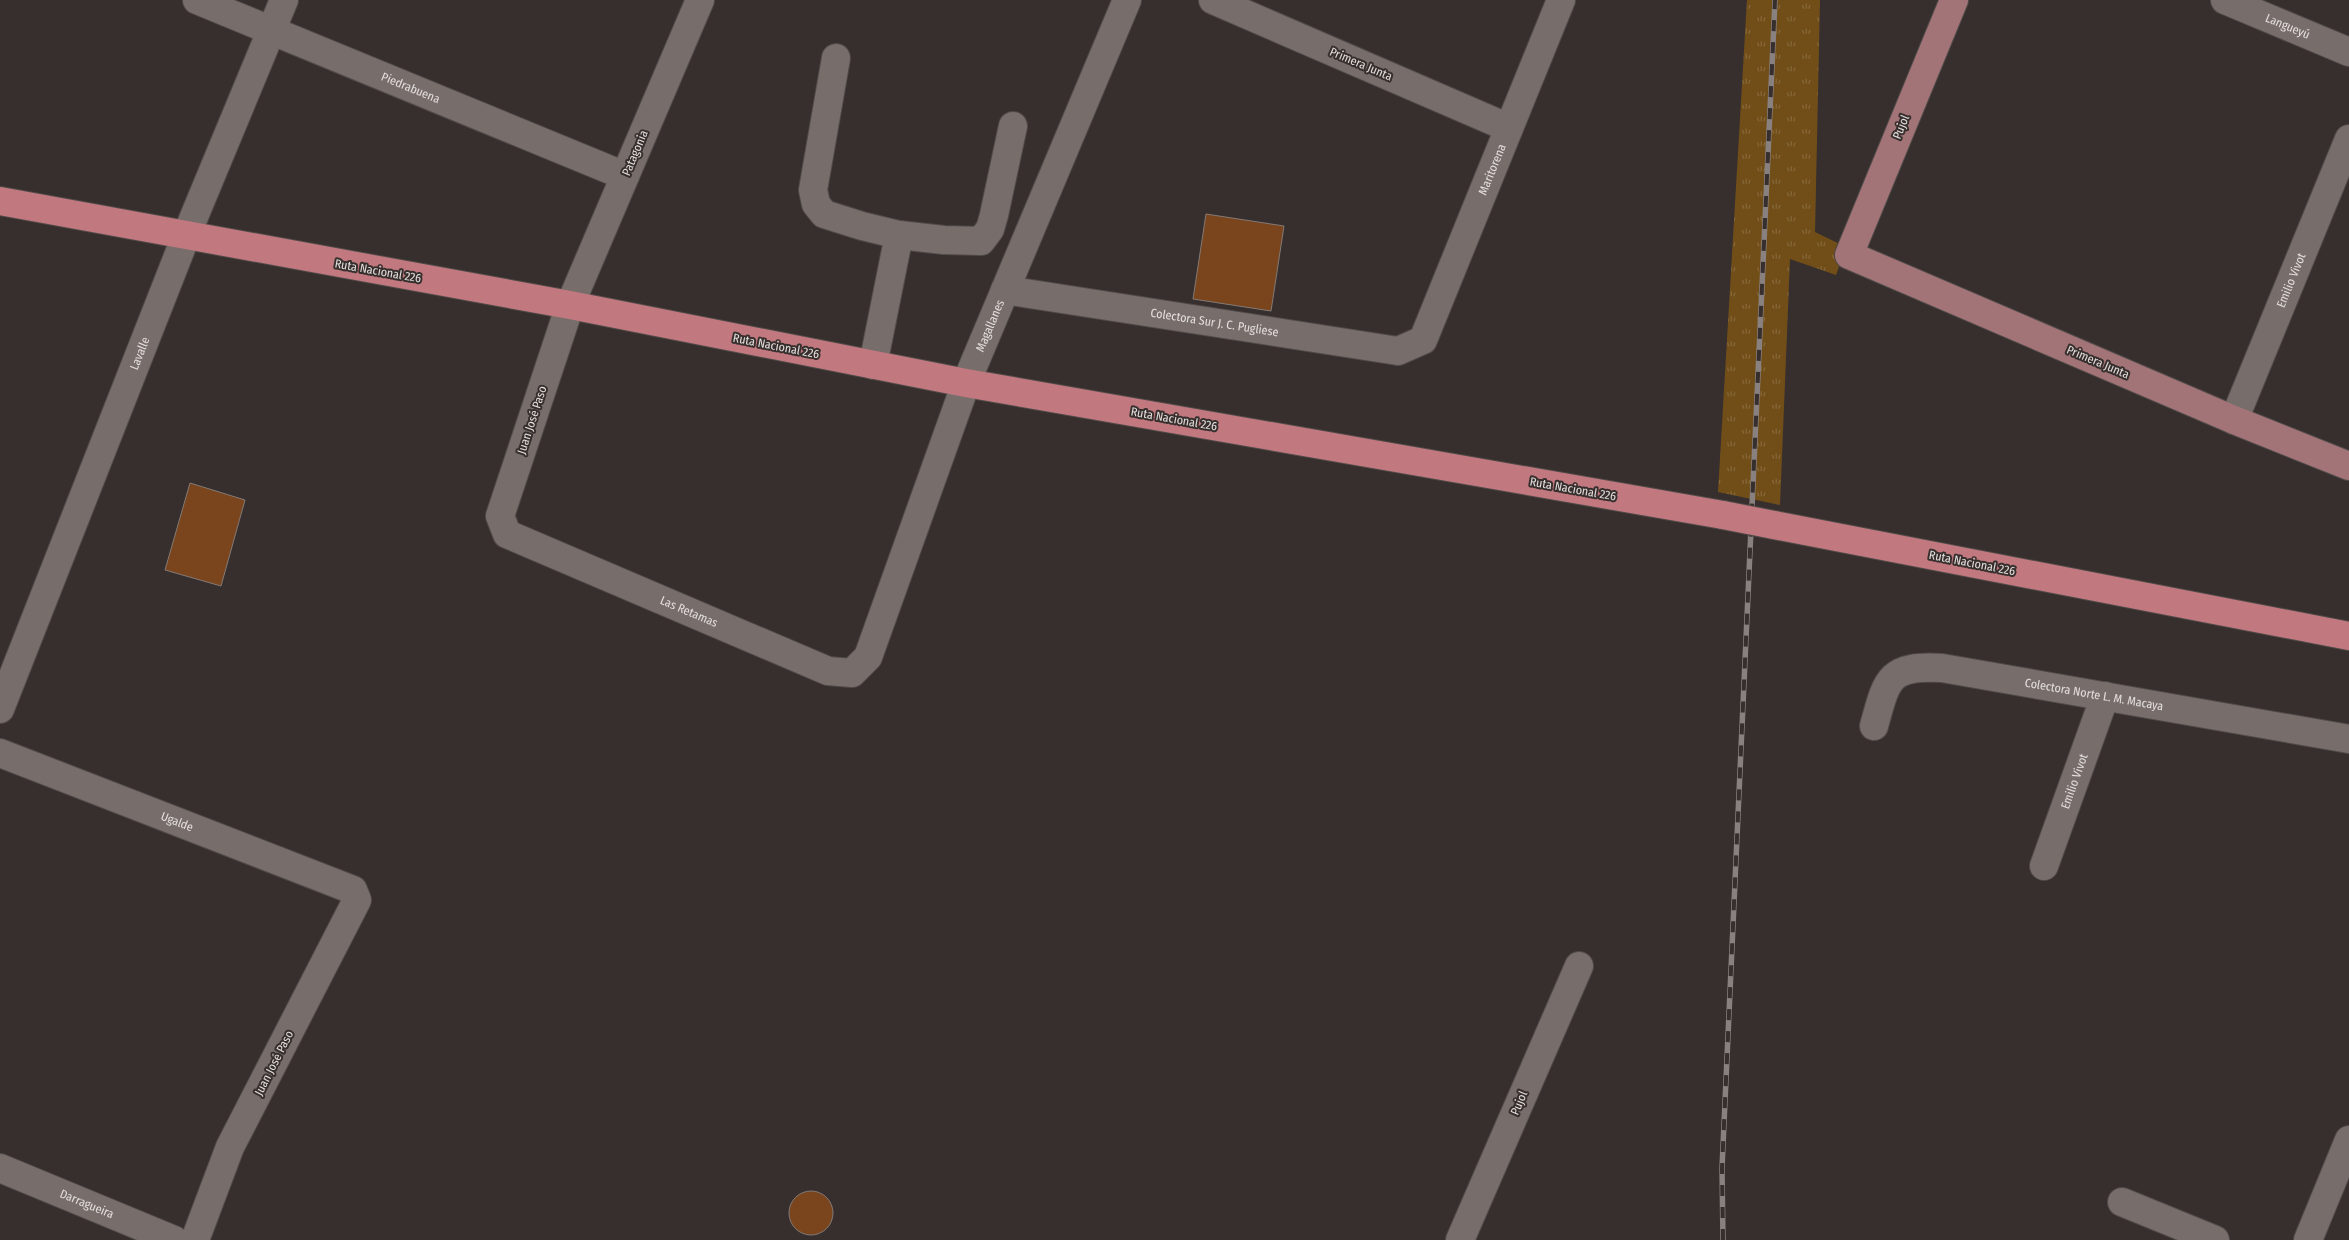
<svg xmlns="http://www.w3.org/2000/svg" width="2349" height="1240" viewBox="0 0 2349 1240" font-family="'Fira Sans Condensed',sans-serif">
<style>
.grass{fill:url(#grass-tufts)}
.building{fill:#7a441c;stroke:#837b77}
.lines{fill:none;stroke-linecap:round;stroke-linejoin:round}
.minor-casing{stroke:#514b49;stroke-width:30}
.major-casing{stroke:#514b49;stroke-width:30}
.highway-casing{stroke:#514b49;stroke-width:30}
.minor{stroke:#776e6c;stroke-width:28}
.major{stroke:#a37477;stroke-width:28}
.highway{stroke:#c1787e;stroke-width:28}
.rail-casing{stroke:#888180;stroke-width:5.5}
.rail{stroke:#372f2d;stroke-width:4;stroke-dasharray:11;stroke-linecap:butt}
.highway-bridge-casing{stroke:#514b49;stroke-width:30;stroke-linecap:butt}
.highway-bridge{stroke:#c1787e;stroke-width:28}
.labels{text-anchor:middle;stroke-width:4;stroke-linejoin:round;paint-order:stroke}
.street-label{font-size:12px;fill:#e3dedd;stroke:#372f2d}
</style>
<defs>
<pattern id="grass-tufts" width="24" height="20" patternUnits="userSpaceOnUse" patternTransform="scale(1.25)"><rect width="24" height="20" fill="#714e18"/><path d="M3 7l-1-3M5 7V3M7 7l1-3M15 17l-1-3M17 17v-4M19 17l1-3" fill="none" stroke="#856739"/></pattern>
</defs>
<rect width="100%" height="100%" fill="#372f2d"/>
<!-- grass -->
<polygon class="grass" points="1747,0 1820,0 1815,232 1846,247 1836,275 1790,259 1780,505 1718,492"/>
<!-- building -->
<g class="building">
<polygon points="1206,214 1284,226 1271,311 1193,299"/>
<polygon points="190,483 245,500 221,586 165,570"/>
<circle cx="811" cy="1213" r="22"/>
</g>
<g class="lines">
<defs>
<g id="minor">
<path id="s1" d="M197 0 625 176"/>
<path id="s2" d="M700 0 570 305 500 516 507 534 828 671 852 673 868 657 966 383 1127 0"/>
<polyline points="1213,0 1509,128"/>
<path id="s3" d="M2225 0 2349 52"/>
<polyline points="836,58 813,190 816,204 824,214 862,226 899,235 944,240 981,241 990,229 994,215 1013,126"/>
<path id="s4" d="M1005 290 1398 351 1423 340 1561 0"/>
<polyline points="873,365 899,235"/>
<path id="s5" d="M2234 420 2349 139"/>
<path id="s6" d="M0 709 186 236 284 0"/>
<path id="s7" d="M1874 726C1887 678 1889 665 1942 668L2349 739"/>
<path id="s8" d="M0 753 353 890 357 900 230 1147 195 1240"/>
<path id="s9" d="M2044 866 2105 696"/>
<path id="s10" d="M0 1168 174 1240"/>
<polyline points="2122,1202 2215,1240"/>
<polyline points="1460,1240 1579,966"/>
<polyline points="2308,1240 2349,1140"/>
</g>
<polyline id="major" points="1954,0 1849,255 2234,420 2349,466"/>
<g id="highway">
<polyline points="0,201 570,305 966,383 1723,515"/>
<polyline points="1774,525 2349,636"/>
</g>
</defs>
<!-- minor casing -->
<use href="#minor" class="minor-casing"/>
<!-- major casing -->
<use href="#major" class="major-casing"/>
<!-- highway casing -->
<use href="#highway" class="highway-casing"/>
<!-- minor -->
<use href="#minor" class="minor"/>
<!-- major -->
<use href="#major" class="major"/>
<!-- highway -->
<use href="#highway" class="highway"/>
<defs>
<polyline id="rail" points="1723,1240 1722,1168 1775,0"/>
</defs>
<!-- rail casing -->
<use href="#rail" class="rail-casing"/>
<!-- rail -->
<use href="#rail" class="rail"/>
<defs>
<polyline id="highway-bridge" points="1723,515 1774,525"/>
</defs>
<!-- highway-bridge casing -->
<use href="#highway-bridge" class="highway-bridge-casing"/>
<!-- highway-bridge -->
<use href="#highway-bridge" class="highway-bridge"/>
</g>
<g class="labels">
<!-- street labels -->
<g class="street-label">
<text dy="4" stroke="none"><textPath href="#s3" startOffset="68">Langueyú</textPath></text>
<text transform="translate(1361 64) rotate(23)" y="4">Primera Junta</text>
<text dy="4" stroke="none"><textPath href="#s1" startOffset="231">Piedrabuena</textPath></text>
<text transform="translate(1901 127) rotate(-68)" y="4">Pujol</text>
<text transform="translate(635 153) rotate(-67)" y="4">Patagonia</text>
<text dy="4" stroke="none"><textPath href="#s4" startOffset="609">Maritorena</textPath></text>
<text transform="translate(378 271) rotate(10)" y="4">Ruta Nacional 226</text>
<text dy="4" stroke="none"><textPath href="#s5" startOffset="151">Emilio Vivot</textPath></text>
<text dy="4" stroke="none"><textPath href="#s4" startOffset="212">Colectora Sur J. C. Pugliese</textPath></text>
<text dy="4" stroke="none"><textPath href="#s2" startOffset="1322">Magallanes</textPath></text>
<text transform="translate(776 346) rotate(11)" y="4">Ruta Nacional 226</text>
<text dy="4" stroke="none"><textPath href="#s6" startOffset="382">Lavalle</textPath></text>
<text transform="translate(2098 362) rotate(23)" y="4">Primera Junta</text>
<text transform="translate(1174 419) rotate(10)" y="4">Ruta Nacional 226</text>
<text transform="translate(532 420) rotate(-72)" y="4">Juan José Paso</text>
<text transform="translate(1573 489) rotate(10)" y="4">Ruta Nacional 226</text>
<text transform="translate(1972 563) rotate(11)" y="4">Ruta Nacional 226</text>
<text dy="4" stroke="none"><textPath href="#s2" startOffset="771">Las Retamas</textPath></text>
<text dy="4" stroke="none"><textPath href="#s7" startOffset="258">Colectora Norte L. M. Macaya</textPath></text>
<text dy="4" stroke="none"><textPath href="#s9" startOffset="90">Emilio Vivot</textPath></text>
<text dy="4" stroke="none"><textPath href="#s8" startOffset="190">Ugalde</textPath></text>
<text transform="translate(274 1063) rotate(-63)" y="4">Juan José Paso</text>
<text transform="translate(1519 1103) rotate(-67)" y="4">Pujol</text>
<text dy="4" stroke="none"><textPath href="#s10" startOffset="94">Darragueira</textPath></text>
</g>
</g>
</svg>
